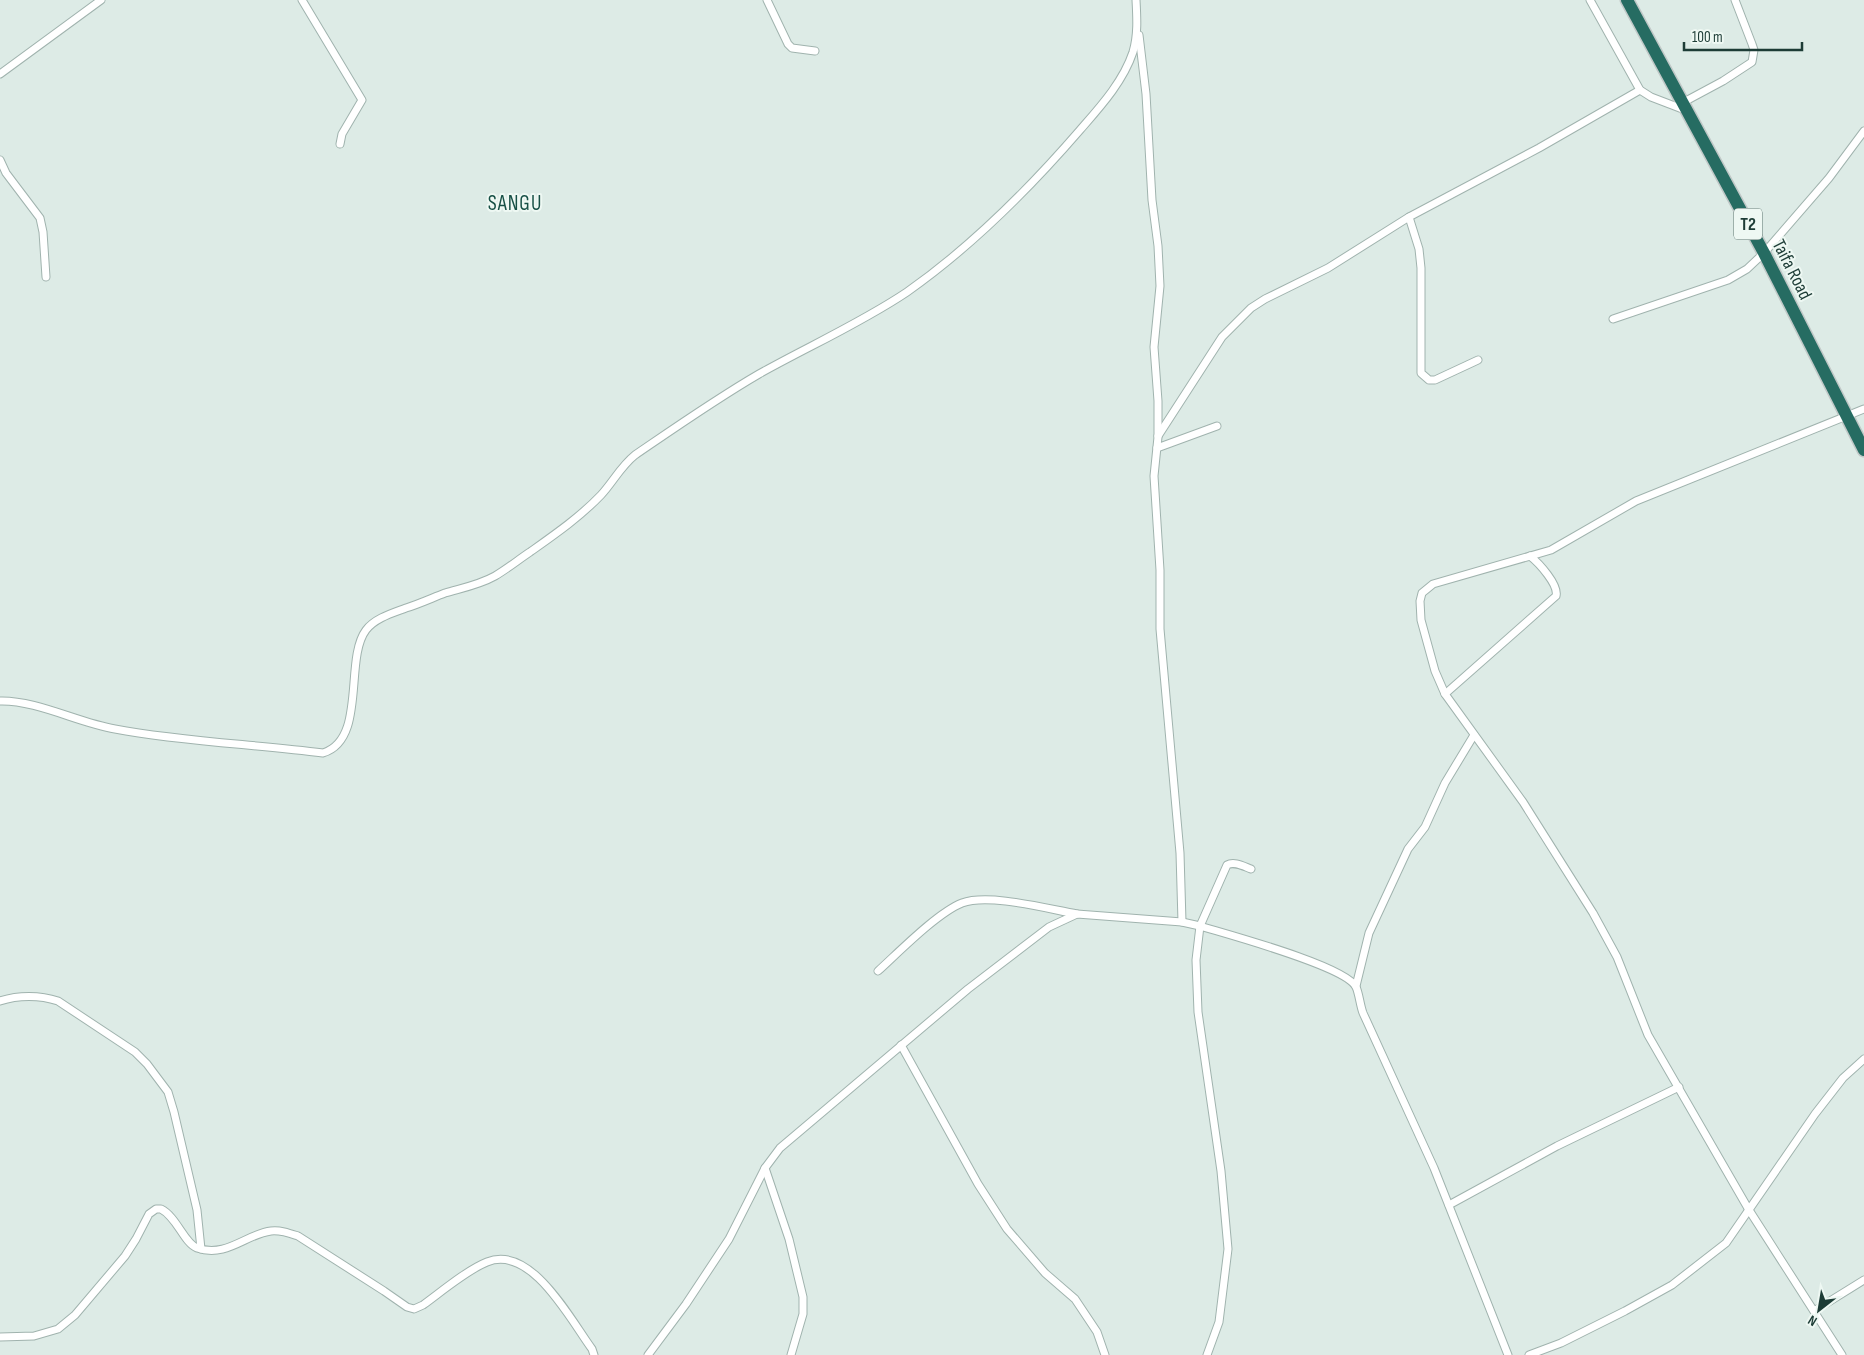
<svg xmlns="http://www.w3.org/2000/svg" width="1864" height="1355" viewBox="0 0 1864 1355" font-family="'Sofia Sans Condensed',sans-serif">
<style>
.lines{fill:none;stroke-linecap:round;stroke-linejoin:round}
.street-casing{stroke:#a0b3ae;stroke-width:9}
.highway-casing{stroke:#c0c8c7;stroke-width:15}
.street{stroke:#fff;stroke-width:7}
.highway{stroke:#266c62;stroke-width:12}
.labels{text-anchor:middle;stroke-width:4;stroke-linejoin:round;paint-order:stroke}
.shield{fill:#eef8f3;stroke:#5c746f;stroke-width:1}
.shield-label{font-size:18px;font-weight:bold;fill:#1d3c36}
.street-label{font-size:19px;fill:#1d3c36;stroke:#eef8f3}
.quarter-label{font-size:21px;letter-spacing:1px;fill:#175046;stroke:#eef8f3}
</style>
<rect width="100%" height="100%" fill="#ddebe6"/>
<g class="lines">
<defs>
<g id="street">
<polyline points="302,0 362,100 342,134 340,144"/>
<polyline points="767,0 788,44 792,48 815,51"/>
<polyline points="1590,0 1640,90 1651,97 1685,110"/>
<polyline points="1139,35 1146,94 1152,200 1158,246 1160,286 1154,347 1158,401 1158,437 1154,476 1160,570 1160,629 1180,853 1182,922"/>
<polyline points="0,74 101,0"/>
<polyline points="1682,103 1723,81 1752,62 1754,50 1752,44 1735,0"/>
<polyline points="0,160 6,173 40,218 43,232 46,277"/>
<polyline points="1409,217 1419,249 1421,268 1421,373 1429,380 1435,380 1478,360"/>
<polyline points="1613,319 1728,280 1747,269 1764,253 1829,178 1864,131"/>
<polyline points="1158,436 1222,337 1251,308 1265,299 1328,268 1409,217 1539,148 1640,90"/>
<polyline points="1157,448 1217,426"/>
<path d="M1445 694 1556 596C1559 585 1539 563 1530 556"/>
<path d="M0 701C36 700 79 723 115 729 184 742 254 744 323 753 367 740 344 659 366 630 375 618 393 613 406 608 419 604 432 598 445 593 462 588 479 585 495 576 507 569 518 560 530 552 554 535 580 517 601 495 613 482 621 466 635 455 676 427 716 399 759 374 807 347 861 323 907 292 971 247 1029 189 1080 130 1100 107 1123 82 1133 52 1138 35 1137 18 1136 0"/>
<path d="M878 971C899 952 937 913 962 903 989 893 1048 909 1077 914"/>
<polyline points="1356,986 1369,933 1408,849 1425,827 1445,783 1474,735"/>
<path d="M0 1001C18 995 40 995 58 1001L135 1052 147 1064 168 1092 174 1112 197 1210 201 1249"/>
<polyline points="901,1045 978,1184 1007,1229 1045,1273 1075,1299 1097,1332 1105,1355"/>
<polyline points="765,1168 789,1239 803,1297 803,1314 791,1355"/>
<polyline points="1449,1205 1557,1146 1679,1087"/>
<polyline points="1814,1311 1864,1280"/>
<path d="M0 1337 34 1336 58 1329 75 1315 125 1256 136 1239 149 1214 156 1209H161C177 1217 184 1243 197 1248 227 1258 246 1234 271 1231 281 1230 289 1233 298 1236L384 1291 407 1307 414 1309 423 1305C441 1292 467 1270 487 1262 531 1244 570 1319 592 1349L594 1355"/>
<path d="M648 1355 686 1304 729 1239 765 1168 780 1148 968 989 1049 927 1077 914 1182 922 1200 926C1226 934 1346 966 1356 987 1359 993 1360 1005 1363 1013L1434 1168 1508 1355"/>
<path d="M1207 1355 1219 1322 1228 1249 1221 1171 1198 1012 1196 960 1200 926 1227 865C1234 861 1243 866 1251 869"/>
<polyline points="1529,1355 1561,1343 1625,1311 1672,1285 1726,1243 1815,1114 1843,1078 1864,1059"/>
<polyline points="1842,1355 1749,1210 1648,1035 1617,957 1593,913 1523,802 1445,694 1435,671 1421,620 1420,601 1422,593 1433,584 1551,550 1636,501 1864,409"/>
</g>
<polyline id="highway" points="1627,0 1764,253 1864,450"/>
</defs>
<!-- street casing -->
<use href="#street" class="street-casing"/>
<!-- highway casing -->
<use href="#highway" class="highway-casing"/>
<!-- street -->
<use href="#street" class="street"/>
<!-- highway -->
<use href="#highway" class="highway"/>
</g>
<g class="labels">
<!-- shield labels -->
<rect class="shield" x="1734" y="208.5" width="28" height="31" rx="4"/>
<g class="shield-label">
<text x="1748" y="230">T2</text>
</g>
<!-- street labels -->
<g class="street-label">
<text transform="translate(1793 269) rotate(63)" y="7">Taifa Road</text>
</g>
<!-- quarter labels -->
<g class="quarter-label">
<text x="515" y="210">SANGU</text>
</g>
</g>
<!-- north arrow -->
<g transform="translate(1819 1310) rotate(211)" stroke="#eef8f3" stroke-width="4" paint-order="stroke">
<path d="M0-4L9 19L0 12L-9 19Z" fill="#1d3c36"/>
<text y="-8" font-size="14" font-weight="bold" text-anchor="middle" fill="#1d3c36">N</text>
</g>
<!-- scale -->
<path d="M1684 42v8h118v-8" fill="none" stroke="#1d3c36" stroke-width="2.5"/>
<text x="1692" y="42" font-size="15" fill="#1d3c36" stroke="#eef8f3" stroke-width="4" paint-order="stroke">100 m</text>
</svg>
